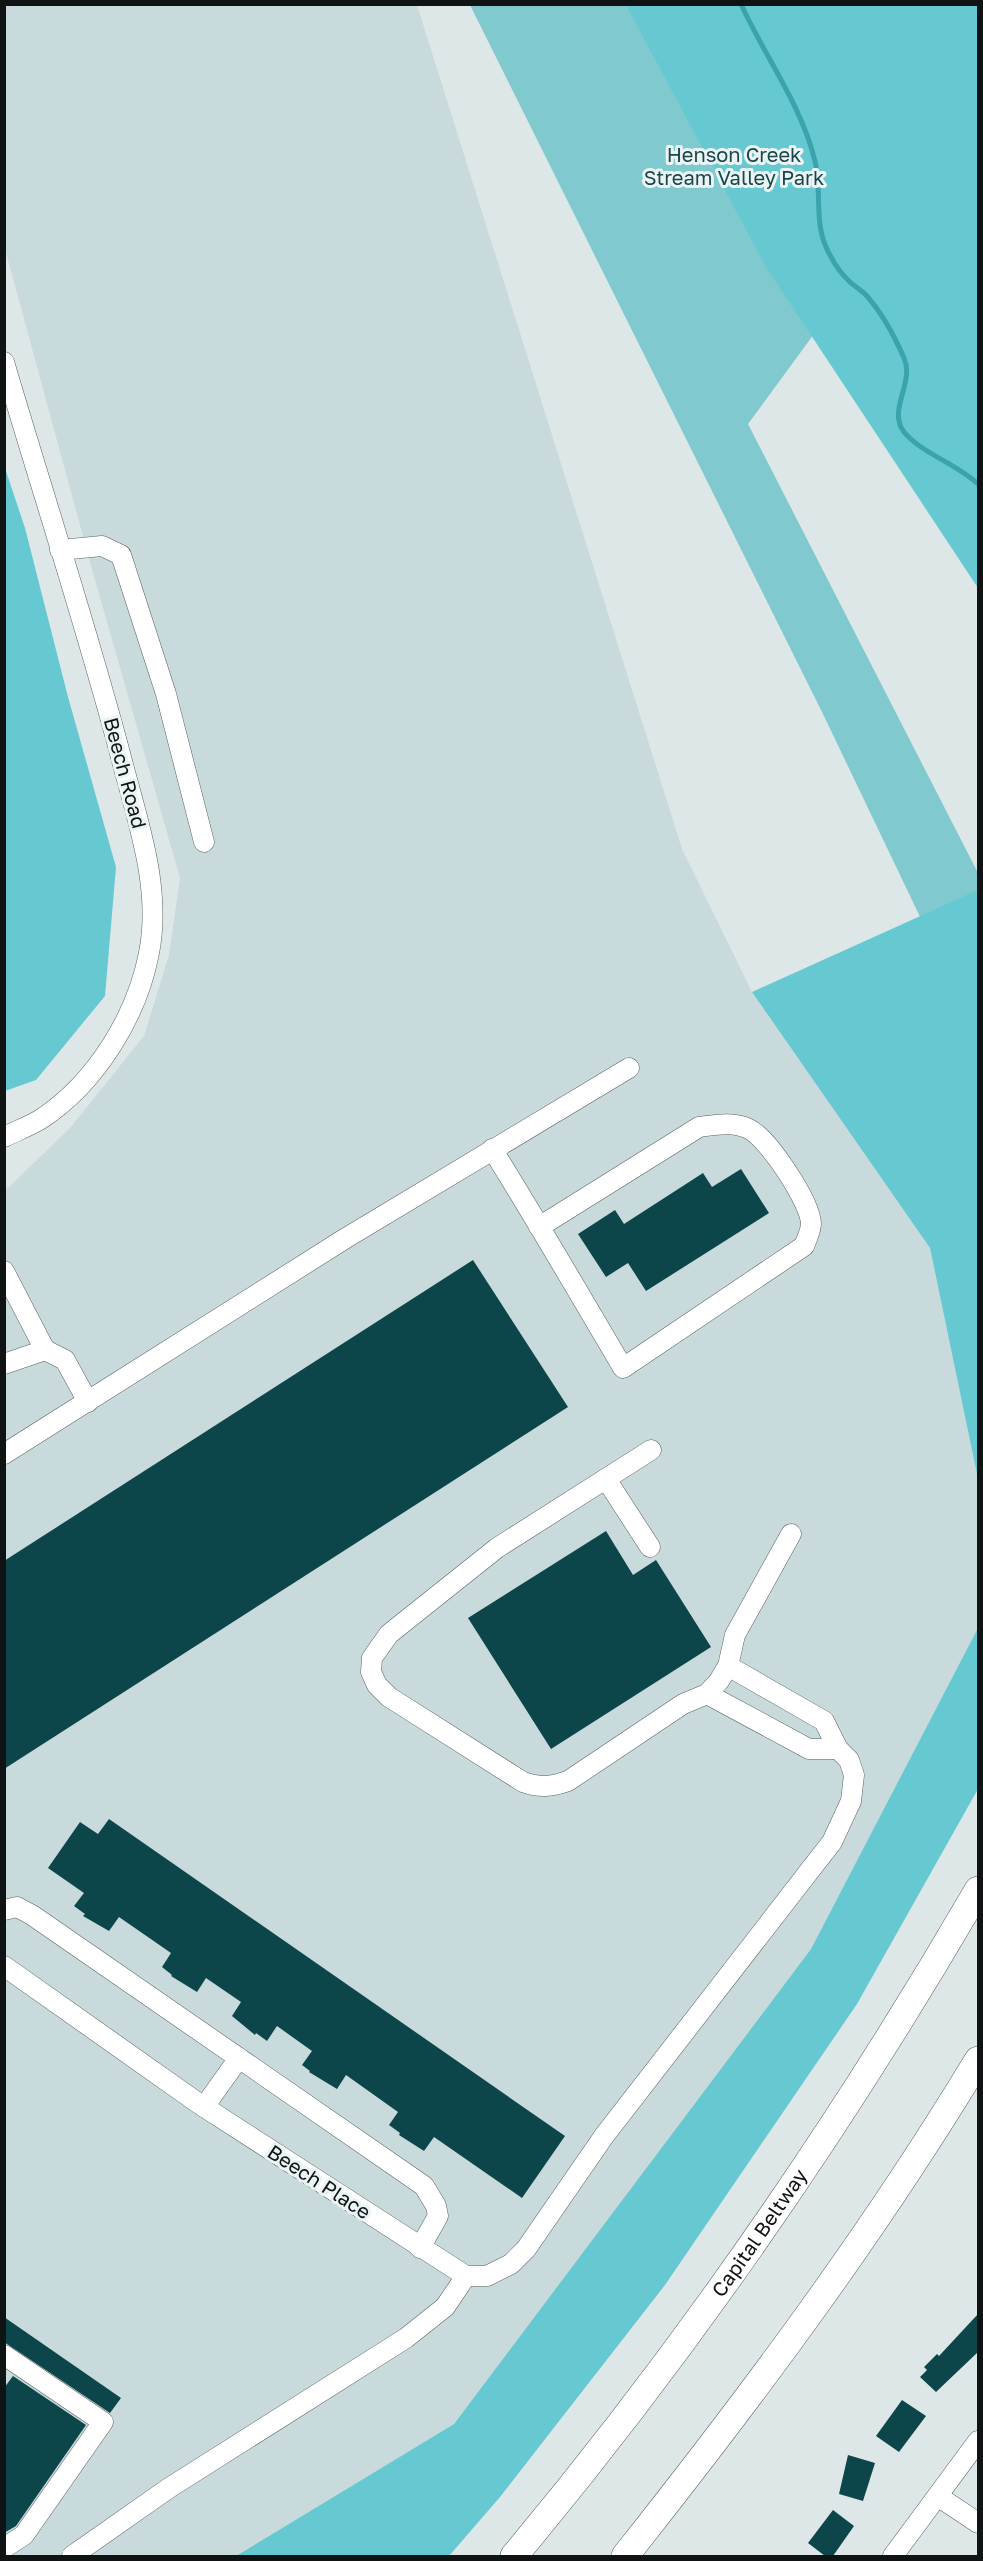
<svg xmlns="http://www.w3.org/2000/svg" width="983" height="2561" viewBox="0 0 983 2561" font-family="'Golos Text',sans-serif">
<style>
.built{fill:#c8dadc}
.green{fill:#7fc9cf}
.forest{fill:#66c9d1}
.lines{fill:none;stroke-linecap:round;stroke-linejoin:round}
.stream{stroke:#3ba3ab;stroke-width:5}
.building{fill:#0c464a}
.minor-casing{stroke:#596161;stroke-width:21}
.highway-casing{stroke:#596161;stroke-width:28}
.minor{stroke:#fff;stroke-width:20}
.highway{stroke:#fff;stroke-width:27}
.labels{text-anchor:middle;stroke-width:6;stroke-linejoin:round;paint-order:stroke}
.park-label{font-size:20px;fill:#1a474b;stroke:#ebf4f5}
.street-label{font-size:20px;fill:#101313;stroke:#ebf4f5}
</style>
<rect width="100%" height="100%" fill="#dee7e7"/>
<!-- built -->
<polygon class="built" points="5,5 417,5 682,849 752,992 930,1248 978,1479 978,1628 811,1949 454,2424 236,2556 5,2556 5,1188 9,1187 70,1128 144,1036 169,955 180,878 93,573 5,249"/>
<!-- green -->
<polygon class="green" points="470,5 850,5 874,252 748,424 978,873 978,1038 823,714"/>
<!-- forest -->
<g class="forest">
<polygon points="626,5 978,5 978,588 766,267"/>
<polygon points="4,465 25,528 68,697 116,867 105,996 36,1080 5,1091"/>
<polygon points="978,890 978,1479 930,1248 752,992"/>
<polygon points="978,1628 978,1789 857,2004 665,2285 500,2497 449,2556 236,2556 454,2424 811,1949"/>
</g>
<g class="lines">
<!-- stream -->
<path class="stream" d="M741 4C765 57 801 104 815 161 822 189 814 220 826 247 831 258 839 272 849 281 854 286 861 290 866 295 883 314 894 335 904 358 915 383 887 410 904 432 921 453 957 464 978 484"/>
</g>
<!-- building -->
<g class="building">
<polygon points="741,1169 769,1213 646,1291 628,1263 606,1277 578,1234 615,1210 624,1224 703,1173 712,1187"/>
<polygon points="473,1260 568,1407 4,1769 4,1561"/>
<polygon points="606,1531 633,1575 656,1560 711,1647 551,1749 468,1618"/>
<polygon points="109,1819 565,2136 522,2198 434,2137 424,2151 399,2135 400,2133 389,2125 398,2112 346,2075 337,2089 309,2072 310,2071 302,2065 312,2051 277,2026 267,2041 256,2033 255,2035 232,2016 241,2002 206,1978 197,1992 171,1976 172,1975 162,1967 171,1953 119,1917 109,1931 83,1916 85,1914 74,1906 84,1893 48,1868 80,1822 98,1834"/>
<polygon points="978,2314 978,2352 936,2392 920,2377 927,2370 924,2367 937,2354 939,2356"/>
<polygon points="4,2317 121,2398 110,2413 4,2342"/>
<polygon points="13,2376 86,2425 16,2526 4,2533 4,2388"/>
<polygon points="902,2400 926,2416 899,2452 876,2436"/>
<polygon points="848,2455 875,2463 863,2501 839,2494"/>
<polygon points="833,2510 854,2526 833,2556 825,2556 808,2543"/>
</g>
<g class="lines">
<defs>
<g id="minor">
<path d="M4 362C43 494 86 625 121 757 137 820 162 887 149 953 137 1016 96 1083 41 1119 30 1126 16 1131 4 1137"/>
<polyline points="60,550 102,546 121,555 166,694 204,842"/>
<path d="M492 1149C537 1221 580 1295 623 1368L804 1246C807 1239 811 1230 811 1224 811 1203 768 1138 749 1129 733 1121 715 1125 699 1127L539 1227"/>
<polyline points="4,1271 45,1350 4,1364"/>
<polyline points="45,1350 65,1360 88,1402"/>
<path d="M651 1450 497 1548 389 1634 372 1658 371 1672 377 1685 389 1697 523 1782C540 1788 551 1787 568 1781L683 1704 707 1694 719 1681 728 1666 735 1635 791 1534"/>
<polyline points="4,1454 346,1238 629,1068"/>
<polyline points="606,1479 650,1547"/>
<polyline points="707,1694 809,1749 838,1749"/>
<polyline points="4,1910 17,1907 32,1915 424,2186 436,2206 438,2216 420,2248"/>
<polyline points="4,1966 198,2103 466,2276 487,2276 511,2264 526,2249 604,2136 814,1865 832,1842 851,1801 854,1775 849,1760 838,1749 824,1721 728,1666"/>
<polyline points="204,2107 239,2058"/>
<polyline points="4,2355 103,2422 24,2535 4,2548"/>
<polyline points="939,2497 978,2523"/>
<polyline points="72,2556 169,2488 406,2338 445,2307 466,2276"/>
<polyline points="893,2556 978,2441"/>
</g>
<g id="highway">
<path id="s1" d="M514 2556C687 2349 842 2124 978 1890"/>
<path d="M625 2556C751 2397 873 2234 978 2060"/>
</g>
</defs>
<!-- minor casing -->
<use href="#minor" class="minor-casing"/>
<!-- highway casing -->
<use href="#highway" class="highway-casing"/>
<!-- minor -->
<use href="#minor" class="minor"/>
<!-- highway -->
<use href="#highway" class="highway"/>
</g>
<g class="labels">
<!-- park labels -->
<g class="park-label">
<text x="734" y="162">Henson Creek<tspan x="734" dy="23">Stream Valley Park</tspan></text>
</g>
<!-- street labels -->
<g class="street-label">
<text transform="translate(125 773) rotate(75)" y="7">Beech Road</text>
<text transform="translate(319 2182) rotate(33)" y="7">Beech Place</text>
<text dy="7" stroke="none"><textPath href="#s1" startOffset="406">Capital Beltway</textPath></text>
</g>
</g>
<!-- border -->
<rect width="983" height="2561" fill="none" stroke="#101313" stroke-width="12"/>
</svg>
